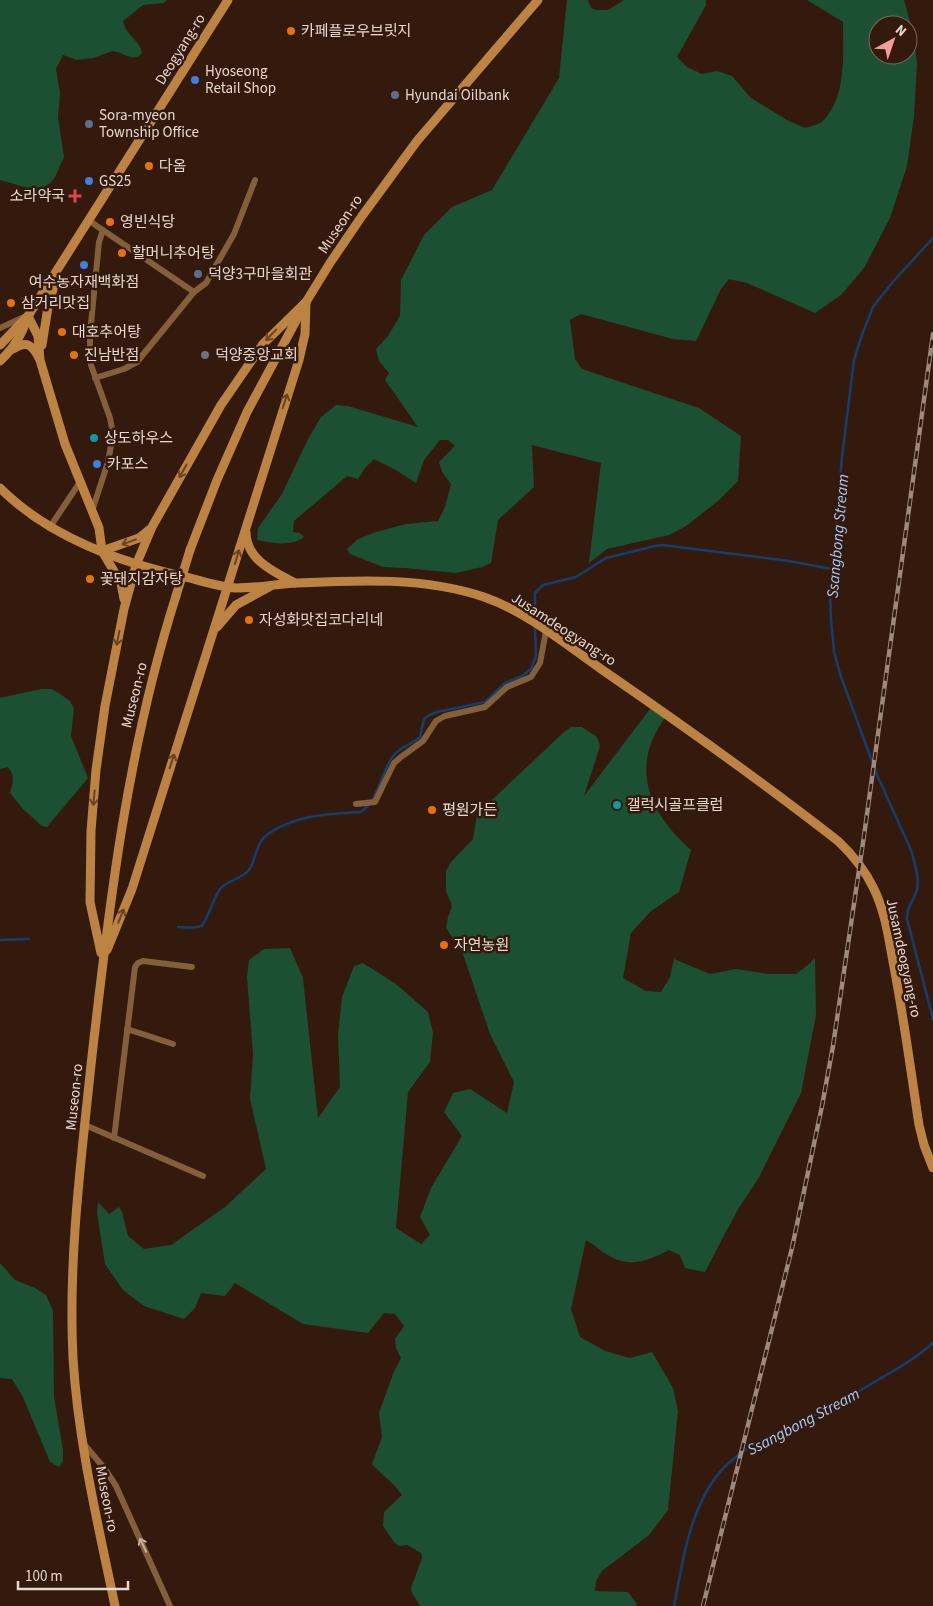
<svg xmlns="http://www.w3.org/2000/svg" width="933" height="1606" viewBox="0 0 933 1606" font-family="'Source Sans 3','Noto Sans KR',sans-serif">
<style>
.green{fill:#1c5033;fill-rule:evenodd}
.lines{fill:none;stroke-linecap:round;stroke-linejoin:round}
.stream{stroke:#133f70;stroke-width:2.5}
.street{stroke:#84603a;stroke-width:6}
.secondary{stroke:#bc8343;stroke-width:9}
.rail-casing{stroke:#9d897e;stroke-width:4.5}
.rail{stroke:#331a0d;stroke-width:2.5;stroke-dasharray:8;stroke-linecap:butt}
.secondary-bridge{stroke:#bc8343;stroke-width:9}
.oneway{stroke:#6a4423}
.oneway2{stroke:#c5ad9b}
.food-dot{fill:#e8710a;stroke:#331a0d;stroke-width:2}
.shop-dot{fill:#3f7fe0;stroke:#331a0d;stroke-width:2}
.service-dot{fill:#5c6f8a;stroke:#331a0d;stroke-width:2}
.health-dot{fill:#e0444e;stroke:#331a0d;stroke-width:2}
.worship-dot{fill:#6b7280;stroke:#331a0d;stroke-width:2}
.culture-dot{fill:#0f9aa8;stroke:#331a0d;stroke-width:2}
.labels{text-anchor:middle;stroke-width:5;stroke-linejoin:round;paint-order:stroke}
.poi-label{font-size:15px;fill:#e8d7cf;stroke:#331a0d;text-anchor:start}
.street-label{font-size:15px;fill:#e8d7cf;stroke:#331a0d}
.water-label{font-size:16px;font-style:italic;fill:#a7ccfa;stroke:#331a0d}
</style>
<rect width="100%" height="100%" fill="#331a0d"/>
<!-- green -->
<g class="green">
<path d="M0 0H167L164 3 143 5 123 21C126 36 140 40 142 53 135 63 124 53 113 51L93 58 77 60 63 55 56 69 60 93 58 118 64 157 55 177 50 183 44 187 28 188 0 180Z"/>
<path d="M567 0H588L591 8 596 10H608L624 0H706V5L677 57 687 67 702 74 717 71 732 76 751 98 787 120 805 128C810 126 819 125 823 121 847 96 843 54 843 22L807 0H904L914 36 917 64 914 116 907 166 890 218 864 268 841 295 815 313 747 283 729 279 721 289 696 341 673 339 581 314 570 320 575 359 582 369 699 408 741 436 738 481 718 501 686 526 669 535 607 549 589 563 601 463 532 445 534 487 498 520 491 563 482 567 456 573 405 568 383 567 350 554 347 549 358 539 376 532 406 524 438 521 445 507 451 484 442 472 439 462 455 446 448 440H440L424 460 416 483 394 469 374 459 365 468 358 479 347 476 294 521 293 532 300 533 304 537C291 547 272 543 257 540L258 528 282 494 308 439 321 417 336 405 348 406 418 427 385 380 389 373 379 361 376 349 388 336 400 316 401 280 424 235 452 207 492 190 559 78ZM878 25H908V55H878Z"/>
<path d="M41 689H52L60 694 70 701 74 708 71 736 88 778 47 827 42 826 23 809 10 793C13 782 15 776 8 767L0 769V698Z"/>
<path d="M653 705 667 715C629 765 647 811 691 850L679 892 651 911 631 933 623 978 646 991 661 992 670 977 674 959 710 974 736 969 769 974H796L808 965 815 958 816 1015 801 1093 758 1179 738 1209 705 1272 685 1268 680 1255 669 1250C650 1260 633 1267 613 1258 603 1253 595 1245 586 1240L571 1309 580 1337 605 1351 630 1358 652 1352 673 1388 678 1411 668 1510 649 1535 602 1571 596 1581 595 1591 628 1592 637 1604 636 1606H420L412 1593 411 1588 422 1558 421 1553 407 1545 399 1546 394 1542 383 1526 384 1512 402 1495C393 1482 383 1476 372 1464L382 1437 379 1413 393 1374 401 1358 396 1348 395 1339 404 1326 395 1314 384 1313 368 1333 303 1324 235 1283 225 1296 201 1293 195 1308 184 1319 144 1306 123 1290 105 1264 97 1213 98 1202 109 1214 119 1207 122 1212 128 1236 144 1249 171 1245 225 1207 266 1169 250 1099 253 1054 247 977 249 960 264 949 290 948 303 978 318 1118 340 1087 338 1035 342 997 354 966 363 963 396 984 428 1012 433 1033 430 1062 408 1092 396 1228 421 1244 430 1235 420 1217 431 1188 462 1136 444 1112 453 1093 470 1089 507 1113 514 1082 490 1034 463 954 446 928 448 917 452 906 446 891V871L451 862 473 839 477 814 563 733 571 727H582L597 737 600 746 584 796Z"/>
<polygon points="0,1263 15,1280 35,1288 46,1295 53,1311 54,1397 63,1450 63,1461 59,1467 50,1462 23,1397 12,1379 0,1378"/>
</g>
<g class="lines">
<!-- stream -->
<g class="stream">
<path d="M933 238 891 284 873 307 862 335 854 360 842 457 830 594 831 619 834 652 840 674 877 775 911 850C914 861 920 878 917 889 915 900 906 906 907 919L933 1019"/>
<polyline points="535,621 535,593 543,585 576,577 606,558 655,546 662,545 789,561 832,569"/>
<path d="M178 927C184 927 195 929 201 926 206 923 214 897 220 889 228 880 242 879 249 870 257 858 255 843 268 834 296 815 328 814 360 812 379 802 381 770 394 755 401 747 412 744 420 737L424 719 428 716 437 712 485 702 505 683 522 676 531 669 536 656 535 626"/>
<polyline points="0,940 29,939"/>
<path d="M674 1606C682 1566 687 1525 708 1489 731 1448 778 1432 819 1413 835 1406 850 1396 866 1387 889 1373 913 1361 933 1343"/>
</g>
<!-- street -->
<g class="street">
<polyline points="88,220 194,292"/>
<polyline points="0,328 24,317"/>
<polyline points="95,378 124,369 137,362 194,292 206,283 234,234 255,180"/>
<polyline points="92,511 108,462 113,434 110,418 91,365 90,355 90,334 99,242 103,230"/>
<polyline points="50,527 80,482"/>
<polyline points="356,804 375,802 394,763 401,757 423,741 436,721 445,716 485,707 507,687 531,677 540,663 546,631"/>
<polyline points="127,1029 173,1044"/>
<polyline points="85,1125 203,1176"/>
<polyline points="114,1138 135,967 138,963 143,961 192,967"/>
<polyline points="83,1443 105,1469 116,1486 170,1606"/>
</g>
<!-- secondary -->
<g class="secondary">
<polyline points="28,316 38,336 40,360 65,444 99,528 102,551 121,583 124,599"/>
<polyline points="0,345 28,316 228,0"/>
<polyline points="42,345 48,307 57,275"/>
<path d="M13 349C27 340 32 345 39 358"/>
<path d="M0 361C13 349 22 335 27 318"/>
<path d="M0 488C50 538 122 563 190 578 204 582 220 587 236 588 256 588 277 584 297 583 359 580 425 577 484 597 527 612 564 643 601 669 681 724 761 781 838 841 853 855 865 870 874 889 886 914 889 941 894 967 904 1019 911 1072 919 1125L924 1145 933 1168"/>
<path d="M246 532C246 560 274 572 295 583"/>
<polyline points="190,550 217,480 247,412 306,302 330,263 362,216 417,141 538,0"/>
<polyline points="102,551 139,538 149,530"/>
<polyline points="217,627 236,605 269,587"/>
<polyline points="107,950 132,889 299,360 305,334 306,302"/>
<polyline points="101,953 90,902 91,831 96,770 105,706 124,609 136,565 152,527 221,405 263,344 306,302"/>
<path d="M115 1606C98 1524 78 1441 73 1358 68 1260 81 1162 91 1065 109 905 127 750 176 596"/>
</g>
<defs>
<polyline id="rail" points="703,1606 792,1248 822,1106 833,1046 864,836 933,334"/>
</defs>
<!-- rail casing -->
<use href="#rail" class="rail-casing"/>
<!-- rail -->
<use href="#rail" class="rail"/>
<!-- secondary-bridge -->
<polyline class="secondary-bridge" points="176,596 190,550"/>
</g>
<!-- one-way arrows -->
<defs><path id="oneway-shaft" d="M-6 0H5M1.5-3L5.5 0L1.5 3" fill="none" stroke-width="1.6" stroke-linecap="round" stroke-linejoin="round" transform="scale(1.25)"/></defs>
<g class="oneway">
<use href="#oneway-shaft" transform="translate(271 335) rotate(134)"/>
<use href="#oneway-shaft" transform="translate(285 401) rotate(-72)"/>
<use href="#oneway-shaft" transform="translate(183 471) rotate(119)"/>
<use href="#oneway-shaft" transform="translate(129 542) rotate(160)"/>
<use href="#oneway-shaft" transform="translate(237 557) rotate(-73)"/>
<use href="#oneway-shaft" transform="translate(118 638) rotate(101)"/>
<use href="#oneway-shaft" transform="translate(172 761) rotate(-72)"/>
<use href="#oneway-shaft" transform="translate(94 798) rotate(95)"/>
<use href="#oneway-shaft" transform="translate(121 916) rotate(-68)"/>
</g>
<use class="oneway2" href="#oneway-shaft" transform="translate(143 1545) rotate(-115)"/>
<!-- markers -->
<g class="food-dot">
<circle cx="291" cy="31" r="5"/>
<circle cx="149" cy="166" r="5"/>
<circle cx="110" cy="222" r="5"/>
<circle cx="122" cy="253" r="5"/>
<circle cx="11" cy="303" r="5"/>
<circle cx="62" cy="332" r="5"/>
<circle cx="74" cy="355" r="5"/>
<circle cx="90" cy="579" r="5"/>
<circle cx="249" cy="620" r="5"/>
<circle cx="432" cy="810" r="5"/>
<circle cx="444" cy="945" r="5"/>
</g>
<g class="shop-dot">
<circle cx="195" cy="80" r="5"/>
<circle cx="89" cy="181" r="5"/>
<circle cx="84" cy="265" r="5"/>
<circle cx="97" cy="464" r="5"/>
</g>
<g class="service-dot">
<circle cx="395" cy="95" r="5"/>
<circle cx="89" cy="124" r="5"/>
<circle cx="198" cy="274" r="5"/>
</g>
<path class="health-dot" d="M72.5 188.5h5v5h5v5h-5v5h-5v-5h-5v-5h5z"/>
<circle class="worship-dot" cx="205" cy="355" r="5"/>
<g class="culture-dot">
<circle cx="94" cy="438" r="5"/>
<circle cx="617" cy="805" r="5"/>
</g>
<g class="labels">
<!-- poi labels -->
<g class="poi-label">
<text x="301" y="36">카페플로우브릿지</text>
<text x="205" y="76">Hyoseong<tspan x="205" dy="17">Retail Shop</tspan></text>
<text x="405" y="100">Hyundai Oilbank</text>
<text x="99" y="120">Sora-myeon<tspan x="99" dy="17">Township Office</tspan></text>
<text x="159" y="171">다옴</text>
<text x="99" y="186">GS25</text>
<text x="65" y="201" text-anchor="end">소라약국</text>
<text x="120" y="227">영빈식당</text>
<text x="132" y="258">할머니추어탕</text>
<text x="208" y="279">덕양3구마을회관</text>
<text x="84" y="287" text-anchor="middle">여수농자재백화점</text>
<text x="21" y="308">삼거리맛집</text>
<text x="72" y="337">대호추어탕</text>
<text x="84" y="360">진남반점</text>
<text x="215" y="360">덕양중앙교회</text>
<text x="104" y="443">상도하우스</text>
<text x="107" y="469">카포스</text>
<text x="100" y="584">꽃돼지감자탕</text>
<text x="259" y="625">자성화맛집코다리네</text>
<text x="627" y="810">갤럭시골프클럽</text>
<text x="442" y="815">평원가든</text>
<text x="454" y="950">자연농원</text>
</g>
<!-- street labels -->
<g class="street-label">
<text transform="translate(180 49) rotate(-58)" y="5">Deogyang-ro</text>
<text transform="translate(340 224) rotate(-56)" y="5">Museon-ro</text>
<text transform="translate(564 629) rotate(33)" y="5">Jusamdeogyang-ro</text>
<text transform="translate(134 695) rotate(-76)" y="5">Museon-ro</text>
<text transform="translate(904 958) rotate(78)" y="5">Jusamdeogyang-ro</text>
<text transform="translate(74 1097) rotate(-84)" y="5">Museon-ro</text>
<text transform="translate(107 1499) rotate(79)" y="5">Museon-ro</text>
</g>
<!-- water labels -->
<g class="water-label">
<text transform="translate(837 536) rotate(-85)" y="6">Ssangbong Stream</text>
<text transform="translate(803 1421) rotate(-28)" y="6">Ssangbong Stream</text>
</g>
</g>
<!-- north arrow -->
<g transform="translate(893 40) rotate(40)"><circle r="24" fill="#331a0d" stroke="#7b665b"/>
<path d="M0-4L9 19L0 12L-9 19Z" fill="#f59b9d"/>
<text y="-8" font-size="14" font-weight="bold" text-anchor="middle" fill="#e8d7cf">N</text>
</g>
<!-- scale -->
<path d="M18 1581v8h110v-8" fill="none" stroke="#e8d7cf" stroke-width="2.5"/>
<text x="25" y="1581" font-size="15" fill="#e8d7cf" stroke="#331a0d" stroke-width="4" paint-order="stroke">100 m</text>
</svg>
